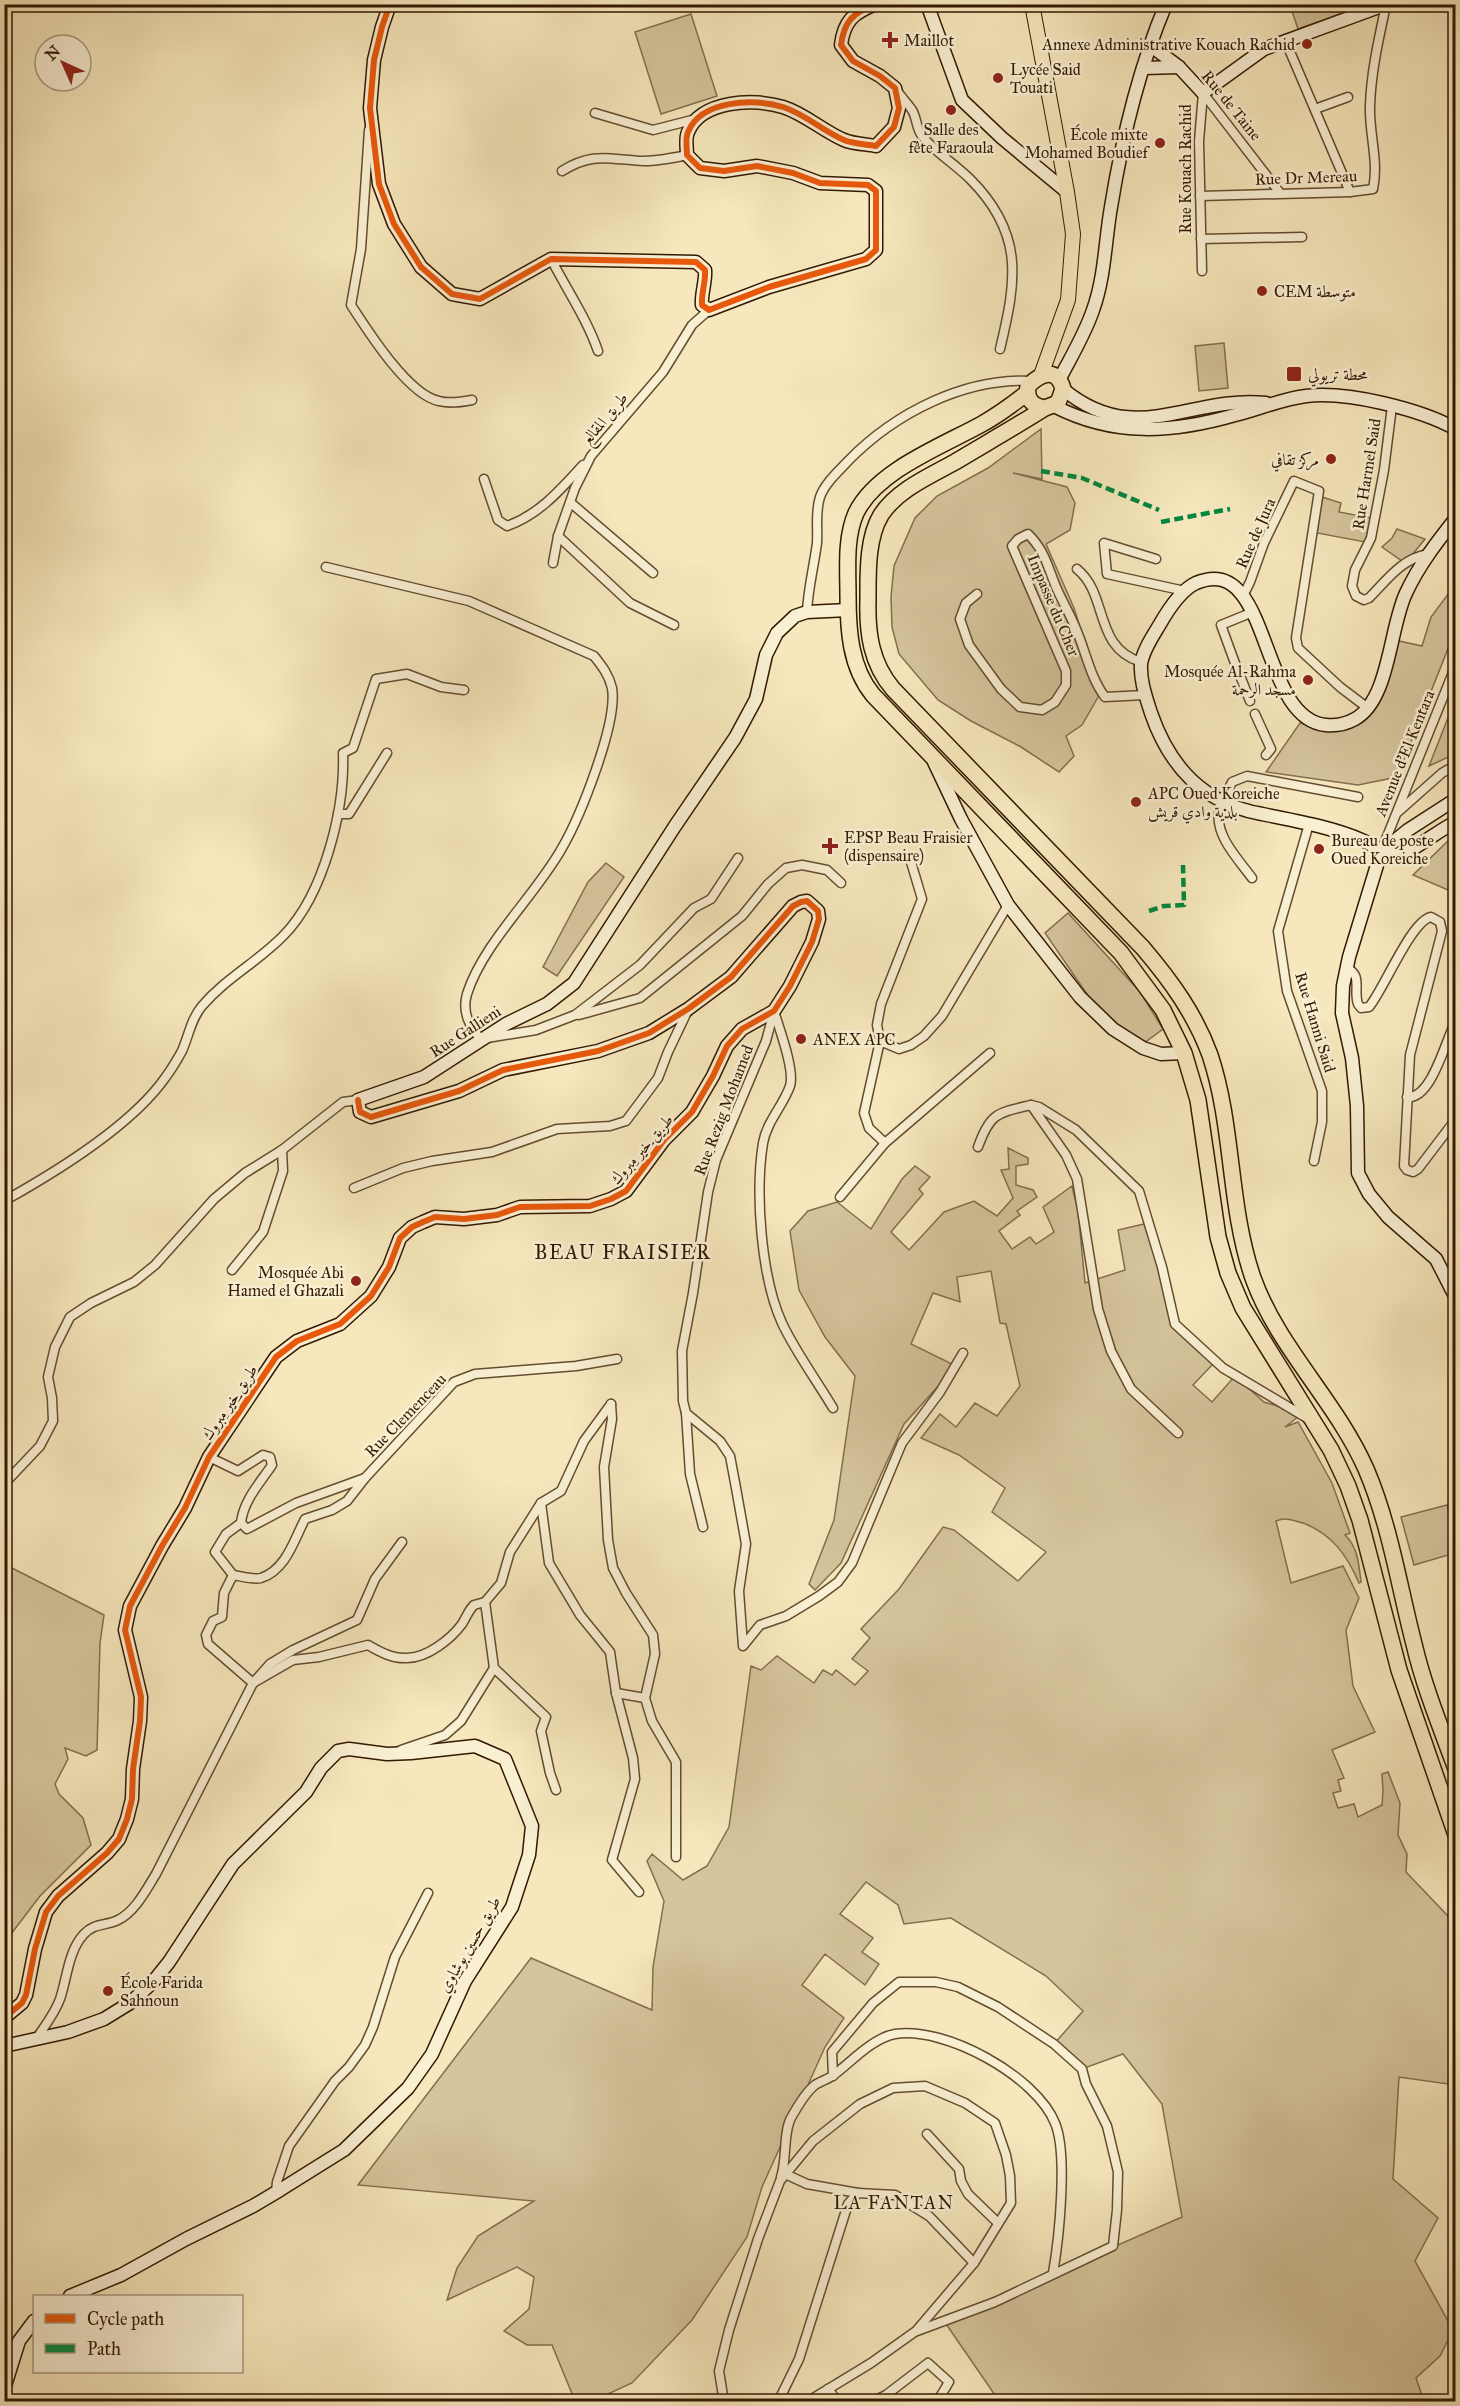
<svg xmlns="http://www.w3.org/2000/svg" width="1460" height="2406" viewBox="0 0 1460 2406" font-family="'IM FELL Great Primer',Amiri,serif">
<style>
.green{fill:#d5c49c;stroke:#846e4e;stroke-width:1.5}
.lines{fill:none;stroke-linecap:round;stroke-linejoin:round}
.street-casing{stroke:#644c2f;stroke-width:11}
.secondary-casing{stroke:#331900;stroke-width:15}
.primary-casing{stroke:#331900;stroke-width:16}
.highway-casing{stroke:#331900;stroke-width:18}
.street{stroke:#f9efd3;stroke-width:8}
.secondary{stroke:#f9efd3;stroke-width:12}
.primary{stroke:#f6e7bc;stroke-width:14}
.highway{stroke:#f6e7bc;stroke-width:15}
.quiet{stroke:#00873e;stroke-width:4.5;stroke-dasharray:9 4.5;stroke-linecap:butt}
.cycleway-casing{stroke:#f9efd3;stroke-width:10}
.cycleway{stroke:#e8590c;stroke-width:6}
.poi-dot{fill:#8f2418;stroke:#f9efd3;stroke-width:2}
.labels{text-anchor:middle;stroke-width:5;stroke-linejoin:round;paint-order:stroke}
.poi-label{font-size:16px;fill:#331900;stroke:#f9efd3;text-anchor:start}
.street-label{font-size:16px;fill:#331900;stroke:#f9efd3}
.neighbourhood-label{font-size:18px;letter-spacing:1.5px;fill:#331900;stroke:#f9efd3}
.quarter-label{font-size:20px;letter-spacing:1.5px;fill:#331900;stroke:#f9efd3}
</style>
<rect width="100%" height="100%" fill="#f6e7bc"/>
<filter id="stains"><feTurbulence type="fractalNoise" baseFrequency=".00333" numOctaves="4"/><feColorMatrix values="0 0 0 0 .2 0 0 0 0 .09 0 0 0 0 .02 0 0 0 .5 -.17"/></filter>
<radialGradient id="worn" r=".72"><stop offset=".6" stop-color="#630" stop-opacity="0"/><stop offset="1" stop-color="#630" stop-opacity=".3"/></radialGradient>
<!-- green -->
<g class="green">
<polygon points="1371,4 1298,29 1290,5"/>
<polygon points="691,14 717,96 661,114 635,32"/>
<polygon points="1224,343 1228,388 1199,391 1195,346"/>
<polygon points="1041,429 1042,479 1013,473 1067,487 1075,503 1070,530 1046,544 1074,608 1101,692 1082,725 1066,736 1074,756 1059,772 1021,747 971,721 938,700 899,654 892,627 891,597 894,566 915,518 937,496 988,468"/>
<polygon points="1322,497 1341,503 1339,512 1371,518 1365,542 1317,533"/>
<polygon points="1397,529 1425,539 1412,555 1402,561 1382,547 1392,538"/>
<path d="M1455 585V631L1397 777 1358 785 1266 772 1300 723C1376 745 1383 701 1399 641L1422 646 1431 617Z"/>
<polygon points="1455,711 1455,754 1429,766 1448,718"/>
<polygon points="1455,838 1455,888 1448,890 1413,875 1449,840"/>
<polygon points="606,863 624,877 557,976 543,967 588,882"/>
<polygon points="1068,913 1140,992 1163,1029 1144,1043 1118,1028 1091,1000 1045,933"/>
<path d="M1008 1148 1028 1158V1164L1016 1166V1185L1033 1190 1037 1197 1017 1211 1020 1215 999 1231 1012 1249 1030 1237 1036 1244 1054 1232 1043 1207 1072 1186 1078 1211 1085 1283 1125 1270 1118 1230 1144 1224 1181 1329 1213 1364 1193 1385 1212 1402 1235 1376 1264 1402 1291 1410 1298 1417 1285 1427 1298 1422 1332 1483 1350 1533 1345 1535C1358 1547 1359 1565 1361 1582L1359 1583C1347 1555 1332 1534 1303 1523 1292 1520 1286 1517 1276 1521L1291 1583 1343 1566 1359 1598 1346 1630 1353 1686 1375 1732 1332 1750 1344 1778 1338 1780 1341 1791 1333 1793 1338 1808 1354 1804 1358 1817 1382 1805 1383 1791 1382 1774 1388 1772 1400 1803 1398 1835 1407 1854 1406 1872 1447 1915 1455 1929V2085L1399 2077 1393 2179 1438 2218 1415 2261 1453 2330 1440 2356 1416 2378 1424 2401H999L944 2321 1182 2217 1162 2104 1123 2054 1082 2069 1054 2044 1083 2011 1046 1976 951 1918 904 1924 898 1905 866 1882 840 1914 873 1938 862 1952 879 1964 865 1985 825 1954 802 1985 844 2018 825 2047 762 2187 747 2237 692 2320 632 2383 593 2401H575L552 2345H527L504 2331 529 2309 534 2277 517 2267 447 2300 457 2268 478 2236 534 2201 358 2185 531 1958 652 2010 653 1967 664 1901 647 1861 652 1854 683 1880 707 1866 729 1827 751 1666 761 1670 777 1656 814 1683 823 1670 832 1675 836 1670 855 1685 868 1671 852 1659 870 1638 861 1629 899 1589 943 1527 954 1530 1018 1581 1046 1552 992 1512 1005 1488 959 1455 921 1438 940 1414 956 1427 975 1403 997 1416 1020 1386 1006 1324 1000 1323 991 1271 957 1277 960 1302 933 1293 911 1344 952 1364 941 1383 904 1424 841 1563 815 1590 809 1584 834 1520 855 1376 825 1337 799 1290 790 1231 808 1211 837 1202 871 1229 902 1179 915 1166 930 1177 919 1189 923 1194 891 1232 909 1250 944 1212 974 1201 997 1216 1013 1198 1001 1170 1009 1169Z"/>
<polygon points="1447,1505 1455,1534 1455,1553 1414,1565 1401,1517"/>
<polygon points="10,1567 104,1615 100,1643 97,1750 86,1756 65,1748 68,1759 55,1784 59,1794 83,1818 91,1845 40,1896 5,1942 4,1571"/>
</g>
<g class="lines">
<defs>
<g id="street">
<polyline points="1285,40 1350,192"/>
<path d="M898 92C902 98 908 104 912 110 917 118 916 128 922 136 936 153 954 163 970 179 1024 233 1017 279 1000 349"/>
<polyline points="1203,93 1280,193"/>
<polyline points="1315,109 1348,97"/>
<polyline points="595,113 653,130 696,119"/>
<path d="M369 130 361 249 351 305C368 331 408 395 439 401 449 404 461 402 472 400"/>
<path d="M562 171C594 151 610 160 644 161 658 161 673 158 687 155"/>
<path d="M1200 196 1350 192 1373 189C1379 161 1369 134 1370 106 1371 72 1379 38 1386 5"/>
<polyline points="1201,239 1302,237"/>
<path d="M551 259C567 290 587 319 598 351"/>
<polyline points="1202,271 1199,141 1203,93"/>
<path d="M1392 406 1384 470 1371 538 1355 570 1352 586 1356 596 1364 600 1369 598C1387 580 1401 559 1428 554"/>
<path d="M484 479 498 520 507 526C539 515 561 489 583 465"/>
<polyline points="571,503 653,573"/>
<polyline points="558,536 630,603 674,625"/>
<polyline points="1156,559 1104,543 1107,574 1185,591"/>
<polyline points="553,563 558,536 575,488 591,456 663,372 692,325 709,310"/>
<path d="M326 567 469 601 594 656C602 666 609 675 612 688 618 723 580 817 562 848 536 895 483 943 467 994 462 1011 469 1027 481 1039L536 1030 575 1015 640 965 694 908 711 899 738 858"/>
<path d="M1077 569C1109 595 1093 647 1141 662"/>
<path d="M977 594 966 603 960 619 969 645 1001 689 1020 707 1042 710 1055 702 1066 685V671L1012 546 1018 539 1028 534C1045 551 1047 565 1056 587 1062 601 1070 614 1076 629 1086 652 1090 677 1105 697L1145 695"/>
<polyline points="1243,596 1250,582 1264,543 1294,481 1319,491 1296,638 1298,648 1340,687 1369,709"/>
<path d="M807 612C808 589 814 566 817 543 818 528 815 512 820 497 825 483 838 472 848 461 895 413 965 377 1033 381"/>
<polyline points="1236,666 1221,625 1253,612"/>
<polyline points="1241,678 1250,701"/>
<polyline points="1255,714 1271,749 1266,755"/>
<polyline points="1398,812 1442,773 1456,765"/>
<polyline points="338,814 349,814 387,753"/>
<polyline points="1309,824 1278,931 1287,991 1322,1091 1322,1122 1314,1161"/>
<polyline points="1382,849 1456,665"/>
<polyline points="911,862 922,899 881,1004 877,1025 880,1041 899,1049 911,1045 924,1036 942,1016 1008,905"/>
<path d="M1252 878C1239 860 1215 836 1219 812 1221 801 1228 791 1232 782L1247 776 1358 797"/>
<path d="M1347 968C1363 976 1353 990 1358 1004L1361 1008 1369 1007C1384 989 1411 921 1431 917L1440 922 1442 931 1410 1055 1404 1166 1407 1170 1413 1172 1418 1169 1456 1119"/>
<polyline points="774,1011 766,1041 716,1160 708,1192 693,1293 682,1351 683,1401 686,1413 720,1441 730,1456 736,1488 746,1544 739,1591 743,1646 760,1625 786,1616 819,1596 838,1582 852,1563 902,1443 940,1392 963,1353"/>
<path d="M774 1011C779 1028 795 1070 790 1086 783 1106 767 1121 763 1143 755 1193 761 1277 782 1323 795 1351 817 1381 833 1408"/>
<polyline points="579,1015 640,998 742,916 768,884 786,868 802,865 827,870 841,883"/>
<polyline points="880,1041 864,1113 869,1128 885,1143"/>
<path d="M1407 1097C1432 1100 1446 1038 1456 1021"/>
<path d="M978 1147C990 1113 997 1113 1031 1105"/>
<polyline points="354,1188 403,1168 432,1161 492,1152 557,1129 610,1126 626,1121 658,1078 668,1052 688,1010"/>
<polyline points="840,1197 885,1143 990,1053"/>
<path d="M4 1201C56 1172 131 1126 165 1078 171 1070 177 1060 182 1051 189 1035 191 1019 202 1006 227 977 258 962 284 935 324 894 345 809 343 753L353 748 376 679 407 674 441 687 464 690"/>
<polyline points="232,1270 263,1232 283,1171 282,1150"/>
<polyline points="611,1404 612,1419 604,1467 608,1540 613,1568 626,1593 653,1635 655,1654 645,1698 652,1721 676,1762 676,1857"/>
<polyline points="686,1413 690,1474 703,1527"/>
<polyline points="1178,1433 1131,1389 1111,1351 1098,1309 1077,1179 1066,1155 1031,1105 1039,1107 1076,1130 1139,1191 1162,1267 1175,1324 1223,1368 1307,1418"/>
<path d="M209 1457 238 1471 263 1455 270 1457 272 1465C260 1483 243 1501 241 1523L247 1529 296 1503 365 1478"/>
<polyline points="4,1484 40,1446 53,1421 52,1398 48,1377 55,1347 70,1317 91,1303 134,1282 155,1265 214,1199 245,1173 282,1150 343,1102 358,1100"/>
<polyline points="541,1503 549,1563 580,1615 610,1652 616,1693 633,1758 635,1779 612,1860 639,1892"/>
<path d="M402 1542 375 1579 357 1620 293 1650 270 1664 253 1683 208 1644 206 1635 213 1621 222 1617 224 1593 233 1575C240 1576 253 1580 261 1578 286 1570 294 1540 305 1519L332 1510 347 1501 365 1478 454 1382 475 1374 576 1366 617 1359"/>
<polyline points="233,1575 215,1552 226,1534 241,1523"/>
<polyline points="616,1693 645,1698"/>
<polyline points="401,1750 445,1735 461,1721 494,1668"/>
<polyline points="556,1790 550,1773 541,1731 546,1717 494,1668 485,1602 501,1583 510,1552 541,1503 561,1491 584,1441 611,1404"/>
<path d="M36 2039C45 2026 55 2013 60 1999 67 1979 68 1951 84 1934 94 1923 106 1926 118 1920 135 1912 146 1890 156 1874L253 1683 293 1660 319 1657 368 1645C380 1652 393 1659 407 1658 427 1658 451 1639 462 1624 466 1618 468 1611 474 1605L485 1602"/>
<polyline points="833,2076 832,2052 873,2003 899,1982 936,1982 958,1987 998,2007 1054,2044 1082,2069 1086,2084 1107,2126 1118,2172 1117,2210 1113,2246 995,2302 917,2331"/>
<polyline points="927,2134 959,2169 961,2181 968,2194 998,2223"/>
<polyline points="783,2173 807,2184 858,2193"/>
<path d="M781 2177C787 2160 783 2133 791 2118 796 2109 806 2092 815 2085 821 2081 829 2079 835 2074 852 2061 873 2038 895 2034 945 2026 1036 2076 1055 2123 1068 2154 1059 2239 1053 2273"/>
<polyline points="276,2192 277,2182 289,2146 335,2081 349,2067 365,2045 373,2027 395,1957 428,1893"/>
<polyline points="828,2389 838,2402"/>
<polyline points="724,2402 719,2371 729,2330 758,2239 780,2181 813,2141 860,2104 893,2088 925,2086 965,2103 995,2123 1006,2155 1010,2176 1011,2203 974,2263 916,2331 871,2363 807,2402"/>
<polyline points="778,2402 799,2359 848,2204 858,2193 895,2195 929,2216 974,2263"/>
<polyline points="872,2402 886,2395 928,2363 949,2382 937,2402"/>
</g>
<g id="secondary">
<path d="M390 4 382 27 374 60 370 108 379 184 394 224 421 267 452 294 480 299 551 259 696 262 705 270C706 282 701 293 702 305L709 310 769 287 866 259 876 250V191L868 185 820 183 793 173 757 166 724 171 700 168 687 155C687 148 685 138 688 132 701 100 754 98 783 107 805 114 823 131 844 140 853 144 866 144 876 146L894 127 899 108 895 88 880 76 853 61 841 45C844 21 853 13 876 4"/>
<polyline points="927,4 962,100 1002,138 1067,192"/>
<polyline points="1150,45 1179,67 1203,93 1264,49 1387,4"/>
<polyline points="1143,68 1179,67"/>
<path d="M1059 380C1071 357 1085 334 1093 310 1105 277 1105 241 1111 207 1122 139 1139 68 1166 4"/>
<path d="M1063 389C1135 449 1189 395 1266 403"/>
<path d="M1054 406C1114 437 1172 433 1235 415 1259 409 1282 399 1306 396 1347 391 1420 409 1456 429"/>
<path d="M1456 518C1437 542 1419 565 1406 593 1389 629 1390 699 1355 719 1346 724 1336 726 1326 725 1258 719 1272 551 1196 583 1181 590 1168 610 1160 624 1153 636 1143 650 1141 664 1140 681 1146 697 1151 713 1170 768 1204 804 1262 814 1296 821 1332 827 1364 841 1376 846 1385 858 1400 854 1413 852 1440 829 1456 822"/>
<polyline points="934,762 961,819 1008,905 1080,997 1113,1029 1143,1048 1161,1054 1184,1053"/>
<polyline points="1456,799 1408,830 1381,852 1349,957 1343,986 1342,1013 1352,1058 1357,1106 1358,1173 1369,1194 1388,1217 1436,1259 1456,1298"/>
<polyline points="4,2018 22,2003 26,1995 35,1949 46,1912 58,1896 107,1853 119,1839 127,1819 132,1799 133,1769 140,1721 141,1697 125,1630 130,1606 162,1546 185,1508 209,1457 276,1357 297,1341 340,1324 371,1296 389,1267 400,1238 412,1227 423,1222 435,1217 464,1219 497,1215 520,1207 590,1206 611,1199 626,1191 664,1140 692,1112 713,1076 727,1046 742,1029 774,1011 790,986 812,942 819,919 818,911 807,901 801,902 793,906 731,977 688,1009 649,1033 598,1051 503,1070 459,1091 371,1117 360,1112 358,1100 424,1077 506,1024 547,1004 574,983 675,826 735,738 756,699 766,655 777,633 795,616 807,612 848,610"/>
<polyline points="4,2046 68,2032 104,2019 130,2003 153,1982 169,1962 233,1864 306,1792 321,1768 338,1751 349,1749 387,1754 411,1753 475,1746 505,1759 532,1826 529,1855 512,1907 465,1981 432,2054 408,2088 344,2150 280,2190 253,2206 186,2239 121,2275 70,2296"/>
<polyline points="4,2389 19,2341 34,2321"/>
</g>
<polyline id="primary" points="1032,4 1067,192 1073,234 1068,300 1041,375"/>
<g id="highway">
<path d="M1027 393C1013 404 998 415 982 424 942 446 876 471 856 513 845 538 848 569 848 595 848 630 850 667 873 695L1121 953 1163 1010 1184 1053 1198 1100 1218 1237 1228 1273 1243 1308 1331 1450 1348 1486 1360 1520 1399 1670 1456 1835"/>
<path d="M1045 408C1032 406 1026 399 1028 386 1040 374 1057 366 1063 389L1058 403 1045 408C1015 427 985 444 955 462 930 476 897 490 881 515 867 538 868 573 868 600 867 633 871 663 893 689L1143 948C1171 981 1195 1014 1210 1055 1234 1127 1228 1205 1253 1278 1278 1348 1336 1401 1366 1469 1390 1525 1399 1586 1414 1644 1424 1687 1441 1728 1456 1769"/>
</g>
</defs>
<!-- street casing -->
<use href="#street" class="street-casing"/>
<!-- secondary casing -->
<use href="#secondary" class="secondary-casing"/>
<!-- primary casing -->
<use href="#primary" class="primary-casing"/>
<!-- highway casing -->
<use href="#highway" class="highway-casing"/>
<!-- street -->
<use href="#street" class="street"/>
<!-- secondary -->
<use href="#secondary" class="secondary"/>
<!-- primary -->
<use href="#primary" class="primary"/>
<!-- highway -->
<use href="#highway" class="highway"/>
<!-- quiet -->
<g class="quiet">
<polyline points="1041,471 1082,478 1159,510"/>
<polyline points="1161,522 1230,509"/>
<polyline points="1149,911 1164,906 1184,905 1183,865"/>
</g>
<defs>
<g id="cycleway">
<path d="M390 4 382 27 374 60 370 108 379 184 394 224 421 267 452 294 480 299 551 259 696 262 705 270C706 282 701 293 702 305L709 310 769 287 866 259 876 250V191L868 185 820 183 793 173 757 166 724 171 700 168 687 155C687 148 685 138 688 132 701 100 754 98 783 107 805 114 823 131 844 140 853 144 866 144 876 146L894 127 899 108 895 88 880 76 853 61 841 45C844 21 853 13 876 4"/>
<polyline points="4,2018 22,2003 26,1995 35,1949 46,1912 58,1896 107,1853 119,1839 127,1819 132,1799 133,1769 140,1721 141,1697 125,1630 130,1606 162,1546 185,1508 209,1457 276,1357 297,1341 340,1324 371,1296 389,1267 400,1238 412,1227 423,1222 435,1217 464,1219 497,1215 520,1207 590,1206 611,1199 626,1191 664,1140 692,1112 713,1076 727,1046 742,1029 774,1011 790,986 812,942 819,919 818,911 807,901 801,902 793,906 731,977 688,1009 649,1033 598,1051 503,1070 459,1091 371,1117 360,1112 358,1100"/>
</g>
</defs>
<!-- cycleway casing -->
<use href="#cycleway" class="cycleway-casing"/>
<!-- cycleway -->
<use href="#cycleway" class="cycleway"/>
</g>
<!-- markers -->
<g class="poi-dot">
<path d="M887 31h6v6h6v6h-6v6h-6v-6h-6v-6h6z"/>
<circle cx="1307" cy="44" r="6"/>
<circle cx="998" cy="78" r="6"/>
<circle cx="951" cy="110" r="6"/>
<circle cx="1160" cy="143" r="6"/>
<circle cx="1262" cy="291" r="6"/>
<rect x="1286" y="366" width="16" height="16" rx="3"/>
<circle cx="1331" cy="459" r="6"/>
<circle cx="1308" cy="680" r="6"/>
<circle cx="1136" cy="802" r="6"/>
<path d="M827 837h6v6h6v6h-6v6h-6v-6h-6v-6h6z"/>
<circle cx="1319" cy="849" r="6"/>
<circle cx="801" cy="1039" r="6"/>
<circle cx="356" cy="1281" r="6"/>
<circle cx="108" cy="1991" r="6"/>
</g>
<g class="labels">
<!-- poi labels -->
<g class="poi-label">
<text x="904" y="46">Maillot</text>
<text x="1295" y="50" text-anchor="end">Annexe Administrative Kouach Rachid</text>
<text x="1010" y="75">Lycée Said<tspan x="1010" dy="18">Touati</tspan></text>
<text x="951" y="135" text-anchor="middle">Salle des<tspan x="951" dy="18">fête Faraoula</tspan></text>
<text x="1148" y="140" text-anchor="end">École mixte<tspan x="1148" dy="18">Mohamed Boudief</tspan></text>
<text x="1274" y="297">CEM متوسطة</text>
<text x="1308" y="380">محطة تريولي</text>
<text x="1319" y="465" text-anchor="end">مركز تقافي</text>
<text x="1296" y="677" text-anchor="end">Mosquée Al-Rahma<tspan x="1296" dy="18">مسجد الرحمة</tspan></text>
<text x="1148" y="799">APC Oued Koreiche<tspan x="1148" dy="18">بلدية وادي قريش</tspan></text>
<text x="844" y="843">EPSP Beau Fraisier<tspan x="844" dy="18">(dispensaire)</tspan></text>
<text x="1331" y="846">Bureau de poste<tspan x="1331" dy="18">Oued Koreiche</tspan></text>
<text x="813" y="1045">ANEX APC</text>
<text x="344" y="1278" text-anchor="end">Mosquée Abi<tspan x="344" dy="18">Hamed el Ghazali</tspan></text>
<text x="120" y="1988">École Farida<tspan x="120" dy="18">Sahnoun</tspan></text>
</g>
<!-- street labels -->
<g class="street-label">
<text transform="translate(1232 105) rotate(51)" y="6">Rue de Taine</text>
<text transform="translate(1185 169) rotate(-90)" y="6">Rue Kouach Rachid</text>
<text transform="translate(1306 177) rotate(-2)" y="6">Rue Dr Mereau</text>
<text transform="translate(604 418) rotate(-50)" y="6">طريق المقالع</text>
<text transform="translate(1366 474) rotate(-81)" y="6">Rue Harmel Said</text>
<text transform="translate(1255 533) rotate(-66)" y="6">Rue de Jura</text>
<text transform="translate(1054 605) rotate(67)" y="6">Impasse du Cher</text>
<text transform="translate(1404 753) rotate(-68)" y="6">Avenue d'El Kentara</text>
<text transform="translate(1316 1022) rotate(73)" y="6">Rue Hanni Said</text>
<text transform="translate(465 1031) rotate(-33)" y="6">Rue Gallieni</text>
<text transform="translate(723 1110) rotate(-69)" y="6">Rue Rezig Mohamed</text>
<text transform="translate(641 1149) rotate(-49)" y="6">طريق خير مبروك</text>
<text transform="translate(229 1402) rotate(-56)" y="6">طريق خير مبروك</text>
<text transform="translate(405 1415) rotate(-46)" y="6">Rue Clemenceau</text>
<text transform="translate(469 1944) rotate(-60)" y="6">طريق حسين بوشاوي</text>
</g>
<!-- neighbourhood labels -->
<g class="neighbourhood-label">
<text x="894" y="2209">LA FANTAN</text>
</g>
<!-- quarter labels -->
<g class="quarter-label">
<text x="623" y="1259">BEAU FRAISIER</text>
</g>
</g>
<!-- margin -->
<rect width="1460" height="2406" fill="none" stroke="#f6e7bc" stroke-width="24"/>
<rect x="6" y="6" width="1448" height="2394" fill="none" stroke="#331900" stroke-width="3"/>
<rect x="12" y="12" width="1436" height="2382" fill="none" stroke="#331900" stroke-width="1.5"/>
<!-- legend -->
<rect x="33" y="2295" width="210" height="78" fill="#f9efd3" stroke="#aa997f" stroke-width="1.5"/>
<rect x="45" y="2314" width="30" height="9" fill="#e8590c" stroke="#aa997f" stroke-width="1.5"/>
<text x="87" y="2325" font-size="18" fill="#331900">Cycle path</text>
<rect x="45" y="2344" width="30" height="9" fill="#00873e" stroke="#aa997f" stroke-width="1.5"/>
<text x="87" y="2355" font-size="18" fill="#331900">Path</text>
<!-- north arrow -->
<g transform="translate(63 63) rotate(315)"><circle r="28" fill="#f9efd3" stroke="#aa997f" stroke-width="1.5"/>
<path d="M0-4.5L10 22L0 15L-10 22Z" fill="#8f2418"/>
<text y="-9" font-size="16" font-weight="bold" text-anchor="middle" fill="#331900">N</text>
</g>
<rect width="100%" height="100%" filter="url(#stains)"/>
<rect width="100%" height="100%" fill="url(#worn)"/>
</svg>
